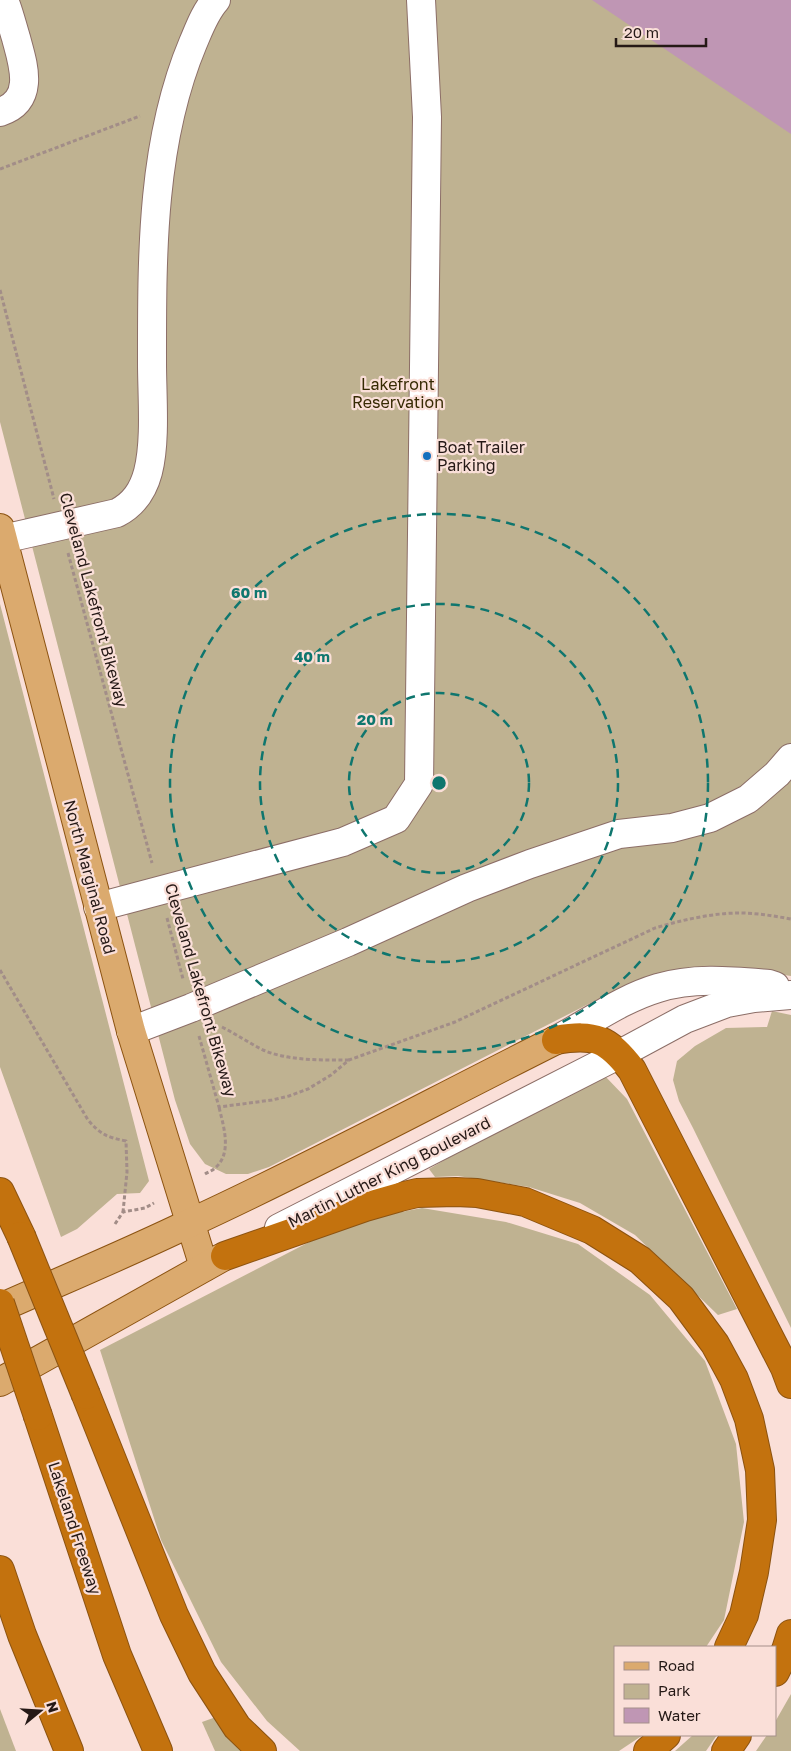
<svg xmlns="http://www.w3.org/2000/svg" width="791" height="1751" viewBox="0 0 791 1751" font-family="'Golos Text',sans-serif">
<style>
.green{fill:#bfb291}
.water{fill:#bf96b4}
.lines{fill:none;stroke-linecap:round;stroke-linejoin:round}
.minor-casing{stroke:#8c6e67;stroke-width:30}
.major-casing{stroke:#8c5311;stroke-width:30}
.highway-casing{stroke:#8c5311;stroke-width:30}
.path{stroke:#a28d88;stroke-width:3;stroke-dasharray:4 2.5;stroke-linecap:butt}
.minor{stroke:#fff;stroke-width:28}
.major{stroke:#dbaa6e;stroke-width:28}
.highway{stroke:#c3720e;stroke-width:28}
.highway-bridge-casing{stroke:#8c5311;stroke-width:30;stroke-linecap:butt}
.highway-bridge{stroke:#c3720e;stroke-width:28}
.ring{fill:none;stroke:#0f766e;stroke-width:2.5;stroke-dasharray:9 6}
.poi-dot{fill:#156fbd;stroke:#fadfd8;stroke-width:2}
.labels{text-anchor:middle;stroke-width:4.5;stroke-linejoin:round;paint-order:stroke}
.park-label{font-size:16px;fill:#362a03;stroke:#fadfd8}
.poi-label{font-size:16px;fill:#251916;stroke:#fadfd8;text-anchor:start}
.street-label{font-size:16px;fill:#251916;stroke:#fadfd8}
.centre{fill:#0f766e;stroke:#fadfd8;stroke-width:2.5}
.ring-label{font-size:15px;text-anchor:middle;font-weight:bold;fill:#0f766e;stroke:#fadfd8;stroke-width:4.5;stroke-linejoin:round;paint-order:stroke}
</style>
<rect width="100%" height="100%" fill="#fadfd8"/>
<!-- green -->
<g class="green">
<polygon points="0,0 791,0 791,976 744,969 645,981 612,992 269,1167 248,1174 226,1174 205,1164 190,1144 175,1100 0,422"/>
<polygon points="0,604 149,1181 140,1193 117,1194 77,1229 61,1237 0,1067"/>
<polygon points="772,1011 791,1015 791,1328 693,1128 679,1101 673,1080 677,1061 695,1046 726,1028 767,1027"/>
<polygon points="604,1075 627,1099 737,1309 718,1315 635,1235 580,1203 529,1187 458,1176 435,1177 429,1169 569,1088"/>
<polygon points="422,1208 506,1222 578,1244 650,1295 705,1361 736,1444 744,1522 724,1620 706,1647 615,1647 615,1735 643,1735 619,1751 300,1751 267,1721 221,1662 161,1540 100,1350 348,1222"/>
<polygon points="791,1694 791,1751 756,1751 767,1735 775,1735 775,1722"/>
<polygon points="0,1709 16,1751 0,1751"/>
<polygon points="216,1717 244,1751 215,1751 202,1722"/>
<polygon points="693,1735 717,1735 706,1751 675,1751"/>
</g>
<!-- water -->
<polygon class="water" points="592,0 791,0 791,134"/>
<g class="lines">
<defs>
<g id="minor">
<path d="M0 112C36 100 23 64 16 38 12 25 9 12 4 0"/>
<path d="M3 539 117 513C134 504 143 491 148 472 156 441 152 396 152 363 152 256 151 143 193 43 199 29 205 12 216 0"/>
<polyline points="98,907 343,842 396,819 419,784 427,117 421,0"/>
<polyline points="131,1031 191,1008 348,942 467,888 530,864 619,834 672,828 710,818 748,799 777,774 791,758"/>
<path d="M556 1040C589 1023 621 999 658 988 694 977 732 981 769 984L775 986"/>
<polyline points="279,1228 620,1054 685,1019 727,1003 754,998 791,995"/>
</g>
<g id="major">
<polyline points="0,528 131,1031 204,1267"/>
<path d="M0 1308C63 1280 128 1253 190 1223 314 1166 434 1101 556 1040"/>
<polyline points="0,1382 221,1258"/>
</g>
<g id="highway">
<path d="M556 1040C595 1033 608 1039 632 1070L785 1368 791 1384"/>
<polyline points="0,1192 21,1236"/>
<polyline points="225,1256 365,1207 400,1197 417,1193 456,1192 477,1193 525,1202 592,1230 640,1260 681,1298 715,1344 734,1379 749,1419 760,1470 762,1520 754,1572 744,1615 729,1647"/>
<polyline points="86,1395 174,1615 202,1673 237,1727 262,1751"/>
<polyline points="38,1416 117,1655 158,1751"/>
<polyline points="0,1570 22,1635 69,1751"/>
<polyline points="775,1672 786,1650 791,1634"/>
<polyline points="648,1751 666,1735"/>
<polyline points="726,1751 737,1735"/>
</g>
</defs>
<!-- minor casing -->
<use href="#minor" class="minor-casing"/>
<!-- major casing -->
<use href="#major" class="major-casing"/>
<!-- highway casing -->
<use href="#highway" class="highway-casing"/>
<!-- path -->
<g class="path">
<polyline points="0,169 140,116"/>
<polyline points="0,290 54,499"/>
<polyline points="68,553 152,863"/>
<polyline points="167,918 183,979"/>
<path d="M0 970 88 1120C101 1135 107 1137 126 1141L127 1172 123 1212"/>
<path d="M222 1027C236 1034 249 1043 263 1050 289 1061 321 1060 349 1060"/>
<path d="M199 1036 219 1107 272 1100 289 1096 308 1089 331 1075 349 1060 455 1022 655 928C682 920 712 913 740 913 757 913 774 916 791 919"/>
<path d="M205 1174C208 1172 212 1171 215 1168 233 1153 223 1125 219 1107"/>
<polyline points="115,1224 123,1212 145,1208 154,1203"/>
</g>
<!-- minor -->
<use href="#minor" class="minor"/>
<!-- major -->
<use href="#major" class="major"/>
<!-- highway -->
<use href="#highway" class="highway"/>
<defs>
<g id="highway-bridge">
<polyline points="21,1236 86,1395"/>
<polyline points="0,1303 38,1416"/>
</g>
</defs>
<!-- highway-bridge casing -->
<use href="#highway-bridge" class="highway-bridge-casing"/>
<!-- highway-bridge -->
<use href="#highway-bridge" class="highway-bridge"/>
</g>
<!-- distance rings -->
<g class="ring">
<circle cx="439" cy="783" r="90"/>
<circle cx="439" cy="783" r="179"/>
<circle cx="439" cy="783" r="269"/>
</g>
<!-- markers -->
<circle class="poi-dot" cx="427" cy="456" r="5"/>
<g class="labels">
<!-- park labels -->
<g class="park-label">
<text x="398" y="390">Lakefront<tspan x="398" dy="18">Reservation</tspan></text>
</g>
<!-- poi labels -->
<g class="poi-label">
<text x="437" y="453">Boat Trailer<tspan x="437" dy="18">Parking</tspan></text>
</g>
<!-- street labels -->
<g class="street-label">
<text transform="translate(94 600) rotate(75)" y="6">Cleveland Lakefront Bikeway</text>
<text transform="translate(90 877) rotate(75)" y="6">North Marginal Road</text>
<text transform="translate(201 990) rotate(74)" y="6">Cleveland Lakefront Bikeway</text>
<text transform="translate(389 1172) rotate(-27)" y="6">Martin Luther King Boulevard</text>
<text transform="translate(75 1528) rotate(72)" y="6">Lakeland Freeway</text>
</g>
</g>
<circle cx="439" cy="783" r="8" class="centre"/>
<g class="ring-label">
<text x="249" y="598">60 m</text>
<text x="312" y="662">40 m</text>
<text x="375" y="725">20 m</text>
</g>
<!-- legend -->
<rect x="614" y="1646" width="162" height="90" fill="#fadfd8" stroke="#a5908a"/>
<rect x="624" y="1662" width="25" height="8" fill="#dbaa6e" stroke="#a5908a"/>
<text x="658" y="1671" font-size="15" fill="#251916">Road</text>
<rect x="624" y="1684" width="25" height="15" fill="#bfb291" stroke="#a5908a"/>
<text x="658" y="1696" font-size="15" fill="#251916">Park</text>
<rect x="624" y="1708" width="25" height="15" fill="#bf96b4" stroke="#a5908a"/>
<text x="658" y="1721" font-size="15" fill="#251916">Water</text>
<!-- north arrow -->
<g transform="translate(40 1711) rotate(72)" stroke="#fadfd8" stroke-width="4" paint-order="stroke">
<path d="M0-4L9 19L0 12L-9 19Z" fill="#251916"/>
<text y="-8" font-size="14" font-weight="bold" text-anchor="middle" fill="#251916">N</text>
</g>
<!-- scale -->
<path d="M616 38v8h90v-8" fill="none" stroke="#251916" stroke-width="2.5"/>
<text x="624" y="38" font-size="15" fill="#251916" stroke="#fadfd8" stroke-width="4" paint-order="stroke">20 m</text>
</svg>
